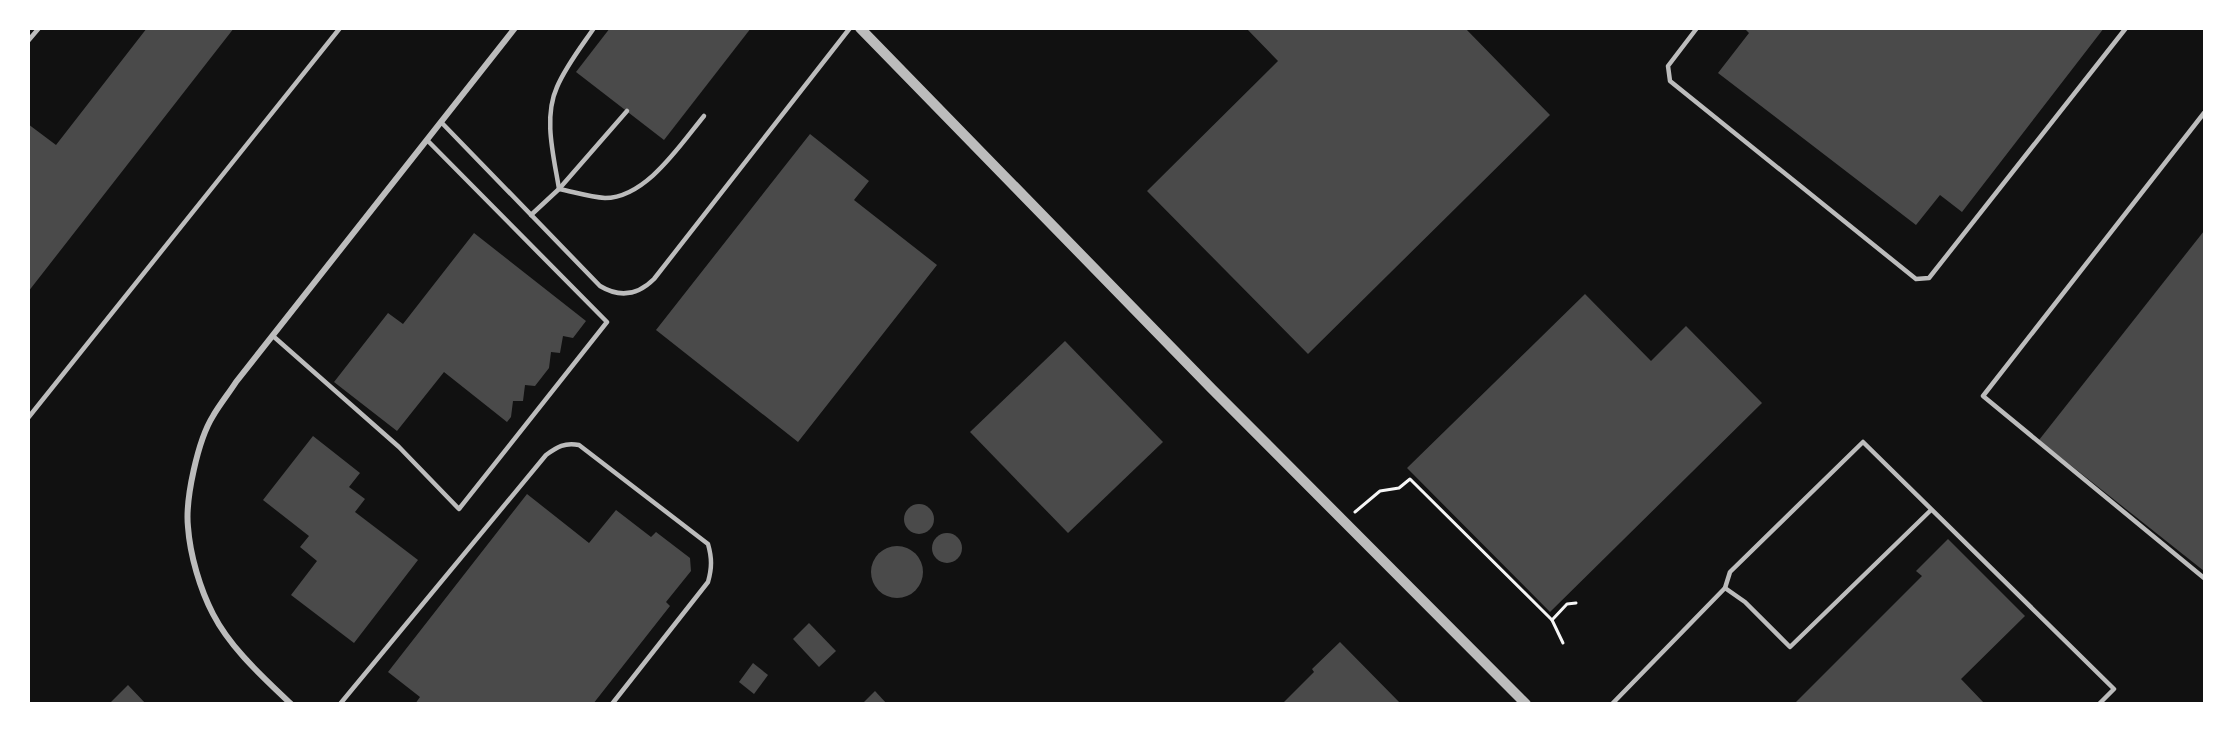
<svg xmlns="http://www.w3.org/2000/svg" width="2233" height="732" viewBox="0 0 2233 732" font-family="'DejaVu Sans',sans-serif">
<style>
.building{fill:#4a4a4a}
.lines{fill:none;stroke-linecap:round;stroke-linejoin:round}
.path{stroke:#f5f5f5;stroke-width:3}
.service{stroke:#bcbcbc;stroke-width:4.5}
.minor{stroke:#bcbcbc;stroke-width:6}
.tertiary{stroke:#bcbcbc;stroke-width:10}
</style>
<rect width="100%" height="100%" fill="#111"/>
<!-- building -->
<g class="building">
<polygon points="147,28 234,28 28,292 28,124 56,145"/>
<polygon points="610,28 751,28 664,140 576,72"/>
<polygon points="1246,28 1465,28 1550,115 1308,354 1147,191 1278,61"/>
<polygon points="1744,28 2104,28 1962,212 1940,195 1916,225 1718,73 1749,33"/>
<polygon points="810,134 869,181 854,200 937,265 798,442 656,330"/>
<polygon points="2204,231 2204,571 2039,440"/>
<polygon points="474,233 586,321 573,338 563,336 560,353 551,352 549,368 535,386 525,385 523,401 513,401 511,417 507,422 444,372 397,431 334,382 388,313 403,324"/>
<polygon points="1585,294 1651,361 1686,326 1762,403 1550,612 1407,468"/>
<polygon points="1065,341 1163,442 1068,533 970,432"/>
<polygon points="313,436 360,473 349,487 365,499 355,512 418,560 354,643 291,595 317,561 300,547 309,536 263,500"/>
<polygon points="527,494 589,543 616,510 651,537 656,532 690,558 691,571 666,602 670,606 593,704 415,704 420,697 388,672"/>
<circle cx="919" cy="519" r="15"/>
<circle cx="947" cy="548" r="15"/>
<polygon points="1948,539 2025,616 1961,679 1985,704 1794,704 1922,576 1916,571"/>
<circle cx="897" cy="572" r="26"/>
<polygon points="809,623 836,651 819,667 793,639"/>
<polygon points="1340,642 1401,704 1282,704 1314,672 1312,669"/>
<polygon points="753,663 768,675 754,694 739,682"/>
<polygon points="128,685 146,704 109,704"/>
<polygon points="875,691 887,704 862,704"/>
</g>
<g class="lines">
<!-- path -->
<g class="path">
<polyline points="1355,512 1380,491 1399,488 1410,479 1552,620 1567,604 1576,603"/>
<polyline points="1552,620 1563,643"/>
</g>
<!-- service -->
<g class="service">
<path d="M594 28C581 47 566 66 557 87 543 118 554 157 559 189 574 192 590 197 605 198 646 198 680 145 704 116"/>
<polyline points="1697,28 1668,66 1670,81 1916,279 1929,278 2126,28"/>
<polyline points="28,41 39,28"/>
<polyline points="2204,113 1983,396 2204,578"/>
<path d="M441 122 600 286C620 298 638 295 654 279L850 28"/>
<polyline points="531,215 559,189 627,111"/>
<polyline points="273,336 399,447 459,509 607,322 427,140"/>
<polyline points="28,418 340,28"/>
<polyline points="1725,588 1745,602 1790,647 1931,510"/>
<path d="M340 704 546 455C557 447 565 442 579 445L708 544C712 558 712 568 708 582L612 704"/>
<polyline points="1612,704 1725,588 1730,572 1863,442 2114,689 2099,704"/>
</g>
<!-- minor -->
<path class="minor" d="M291 704C263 677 231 649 213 614 200 589 190 555 188 527 185 499 198 440 213 416 220 404 229 393 236 382L515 28"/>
<!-- tertiary -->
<polyline class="tertiary" points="860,28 1212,389 1526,704"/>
</g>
<!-- border -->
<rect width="2233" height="732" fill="none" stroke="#ffffff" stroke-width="60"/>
</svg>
